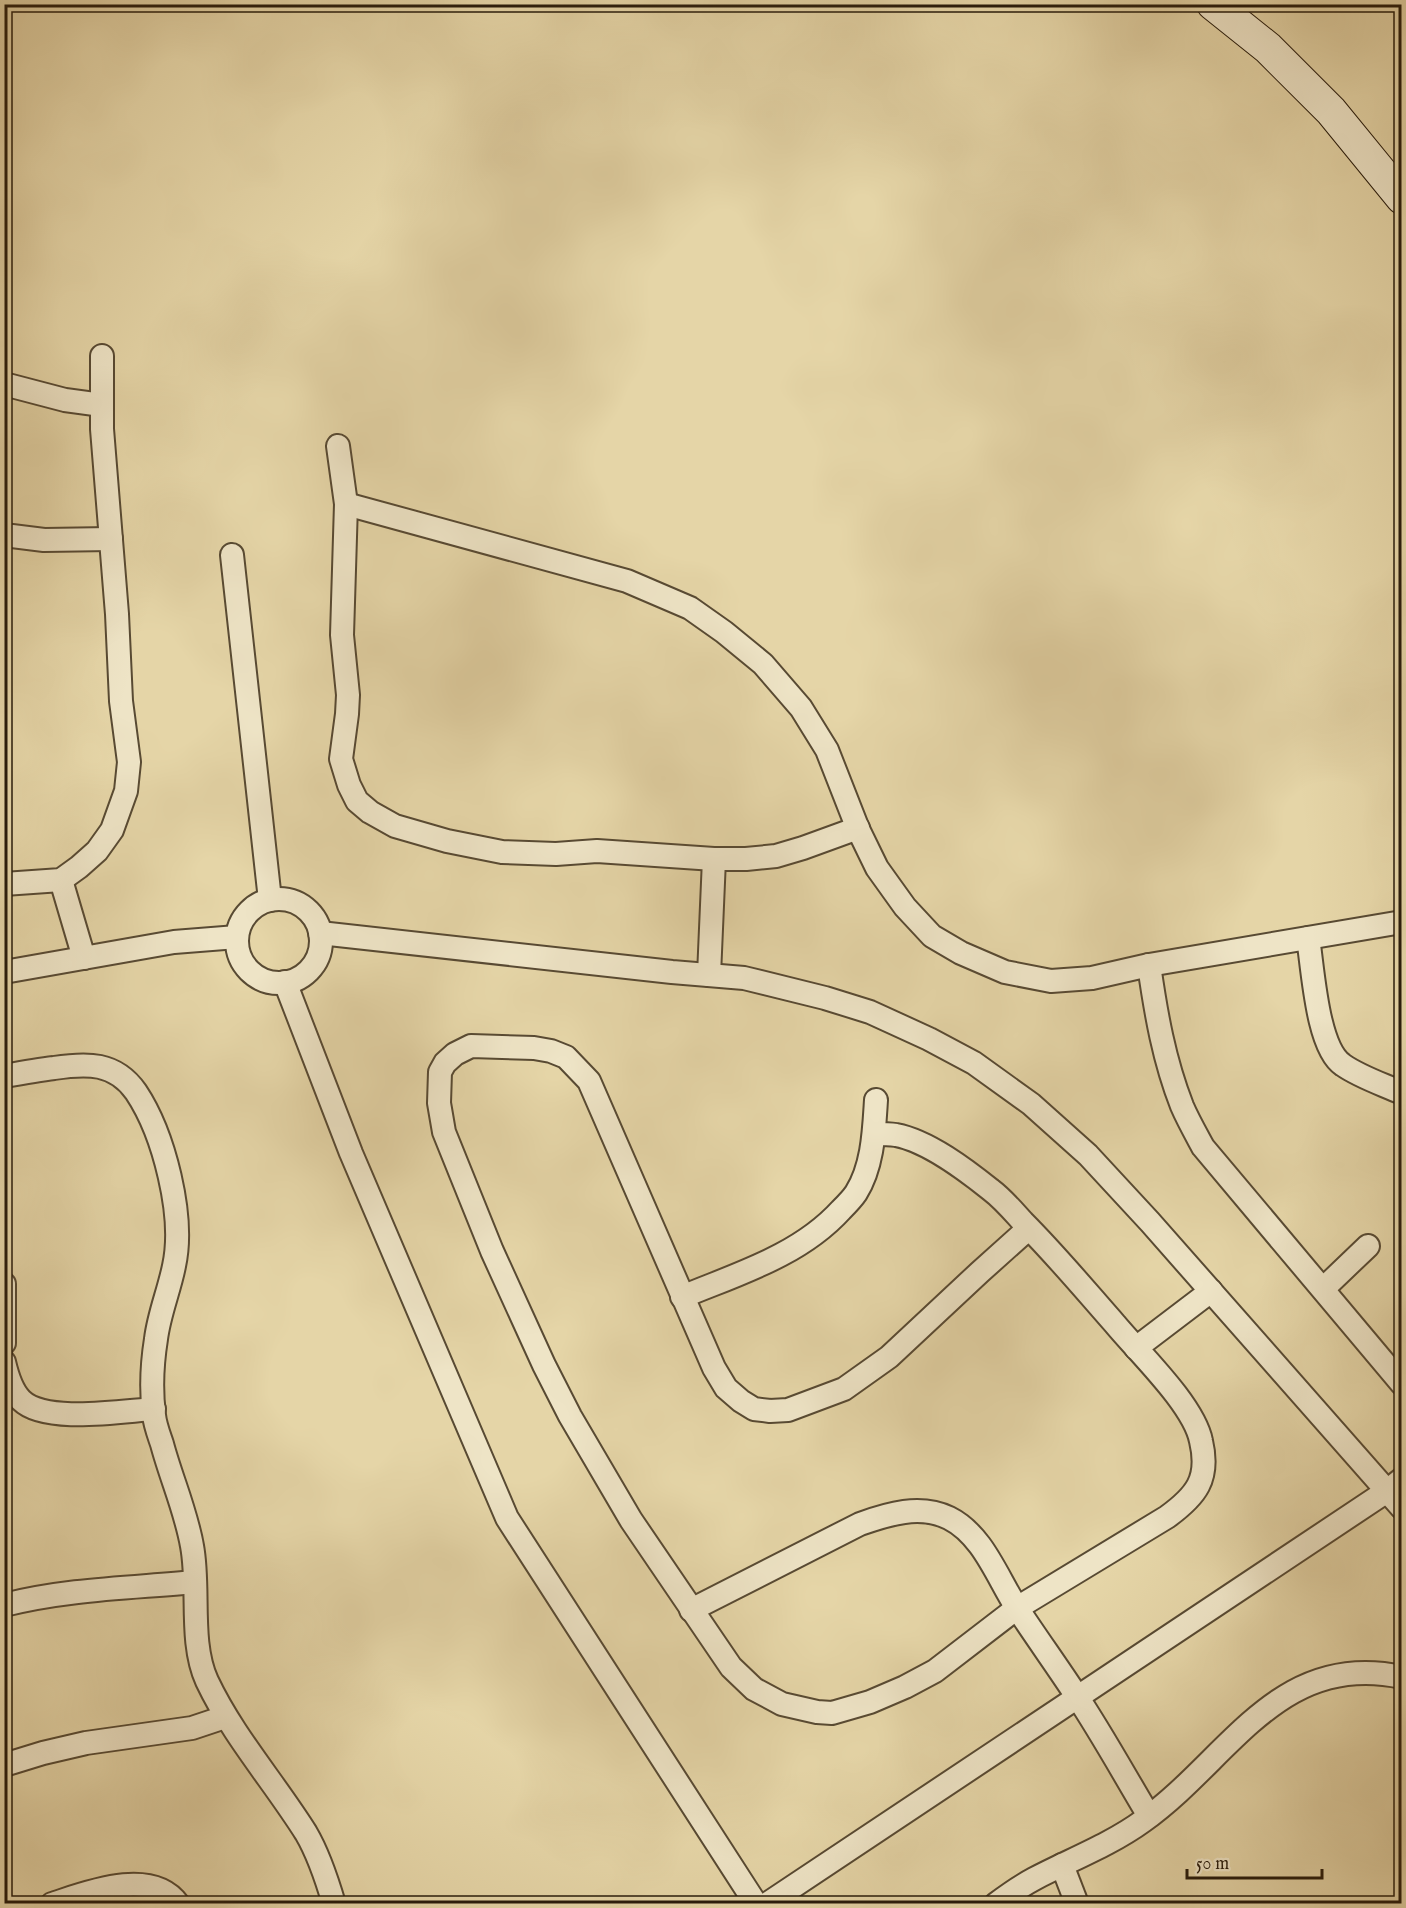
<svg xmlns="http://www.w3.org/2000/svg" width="1406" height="1908" viewBox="0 0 1406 1908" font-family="'IM FELL English',serif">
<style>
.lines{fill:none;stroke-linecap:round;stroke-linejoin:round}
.street-casing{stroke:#584a33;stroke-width:26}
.secondary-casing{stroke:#291c0c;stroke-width:34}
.street{stroke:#eee4c6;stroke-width:22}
.secondary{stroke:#eee4c6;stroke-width:32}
</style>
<rect width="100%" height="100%" fill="#e5d5a7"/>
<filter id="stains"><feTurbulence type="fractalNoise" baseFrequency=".00333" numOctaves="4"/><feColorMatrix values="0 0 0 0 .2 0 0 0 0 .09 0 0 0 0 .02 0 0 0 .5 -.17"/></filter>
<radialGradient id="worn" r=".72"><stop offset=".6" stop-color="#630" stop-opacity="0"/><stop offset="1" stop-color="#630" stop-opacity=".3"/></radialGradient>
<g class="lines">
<defs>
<g id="street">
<polyline points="4,384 65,400 102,405"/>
<polyline points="338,446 346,504 342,635 348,695 347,714 341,759 349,785 357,801 370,812 395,826 447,841 502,852 556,854 597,851 714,859 746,859 776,856 803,848 858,828"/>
<polyline points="346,504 627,581 690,608 724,632 763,664 801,708 827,750 858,829 877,868 905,907 932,936 961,953 1005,972 1051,981 1092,978 1149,965 1402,922"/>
<polyline points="4,535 44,540 111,539"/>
<polyline points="232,555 270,900"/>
<polyline points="61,880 84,958"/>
<polyline points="4,884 61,880 79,867 97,851 112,830 126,791 129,762 121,701 117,614 102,429 102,356"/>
<circle cx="279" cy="941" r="42"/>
<polyline points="320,933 672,972 744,978 825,998 870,1012 929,1039 974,1063 1031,1104 1088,1155 1150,1222 1402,1508"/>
<path d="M1308 938C1313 969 1317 1048 1343 1065 1360 1077 1382 1084 1402 1093"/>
<path d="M1149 965C1156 1014 1164 1060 1182 1106 1188 1120 1196 1134 1203 1147L1402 1384"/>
<polyline points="4,972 174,942 237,937"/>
<polyline points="709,975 714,859"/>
<polyline points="285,982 351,1153 507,1518 756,1904"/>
<path d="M4 1076C21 1073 38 1070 54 1068 87 1063 115 1062 136 1092 164 1134 185 1216 174 1266 169 1291 159 1314 156 1339 152 1364 151 1391 154 1415 155 1425 159 1435 162 1444 171 1478 186 1511 192 1546 200 1588 189 1642 207 1681 233 1736 274 1782 306 1833 319 1855 327 1880 334 1904"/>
<path d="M874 1134C881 1134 889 1134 896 1135 928 1141 966 1170 991 1190 1003 1199 1013 1211 1023 1222 1056 1255 1085 1290 1115 1324 1139 1353 1194 1405 1201 1441 1210 1479 1196 1496 1167 1517L1017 1608 935 1671 905 1687 870 1702 832 1713 817 1712 782 1704 754 1689 731 1667 631 1520 570 1416 544 1365 492 1251 444 1132 439 1103 440 1072 445 1063 455 1054 471 1046 534 1048 551 1051 566 1057 589 1081 714 1368 726 1388 741 1401 754 1409 770 1411 788 1410 844 1389 889 1357 980 1272 1029 1228"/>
<polyline points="4,1284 4,1343"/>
<polyline points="1323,1289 1368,1246"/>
<path d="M682 1297C737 1274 799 1256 841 1210 846 1205 852 1199 856 1193 873 1166 874 1131 876 1100"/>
<polyline points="1136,1348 1211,1291"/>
<path d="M4 1362C7 1375 11 1390 21 1400 45 1424 122 1411 154 1409"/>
<path d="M4 1605C67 1589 131 1588 195 1582"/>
<path d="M691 1610 860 1524C888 1514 920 1504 949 1518 983 1535 997 1577 1017 1608 1036 1637 1057 1666 1076 1695 1102 1734 1125 1776 1149 1816"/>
<polyline points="4,1765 43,1753 86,1743 192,1728 225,1717"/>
<polyline points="1062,1865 1077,1904"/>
<path d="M52 1904C86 1893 151 1867 178 1904"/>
<polyline points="767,1904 1387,1491 1402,1479"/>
<path d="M996 1904C1008 1895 1021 1886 1034 1879 1070 1860 1110 1845 1143 1821 1229 1760 1278 1650 1402 1677"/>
</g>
<polyline id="secondary" points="1213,4 1268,48 1331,111 1402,198"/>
</defs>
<!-- street casing -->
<use href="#street" class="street-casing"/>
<!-- secondary casing -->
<use href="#secondary" class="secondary-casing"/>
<!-- street -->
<use href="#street" class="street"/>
<!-- secondary -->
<use href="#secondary" class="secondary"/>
</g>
<!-- margin -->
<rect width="1406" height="1908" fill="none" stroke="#e5d5a7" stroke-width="24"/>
<rect x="6" y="6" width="1394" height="1896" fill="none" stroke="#291c0c" stroke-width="3"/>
<rect x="12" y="12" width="1382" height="1884" fill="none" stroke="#291c0c" stroke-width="1.5"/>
<!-- scale -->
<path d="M1187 1869v9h135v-9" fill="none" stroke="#291c0c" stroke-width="3"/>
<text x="1196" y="1869" font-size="18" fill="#291c0c" stroke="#eee4c6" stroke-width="4.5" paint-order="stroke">50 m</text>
<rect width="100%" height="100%" filter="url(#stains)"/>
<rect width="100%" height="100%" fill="url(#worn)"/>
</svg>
